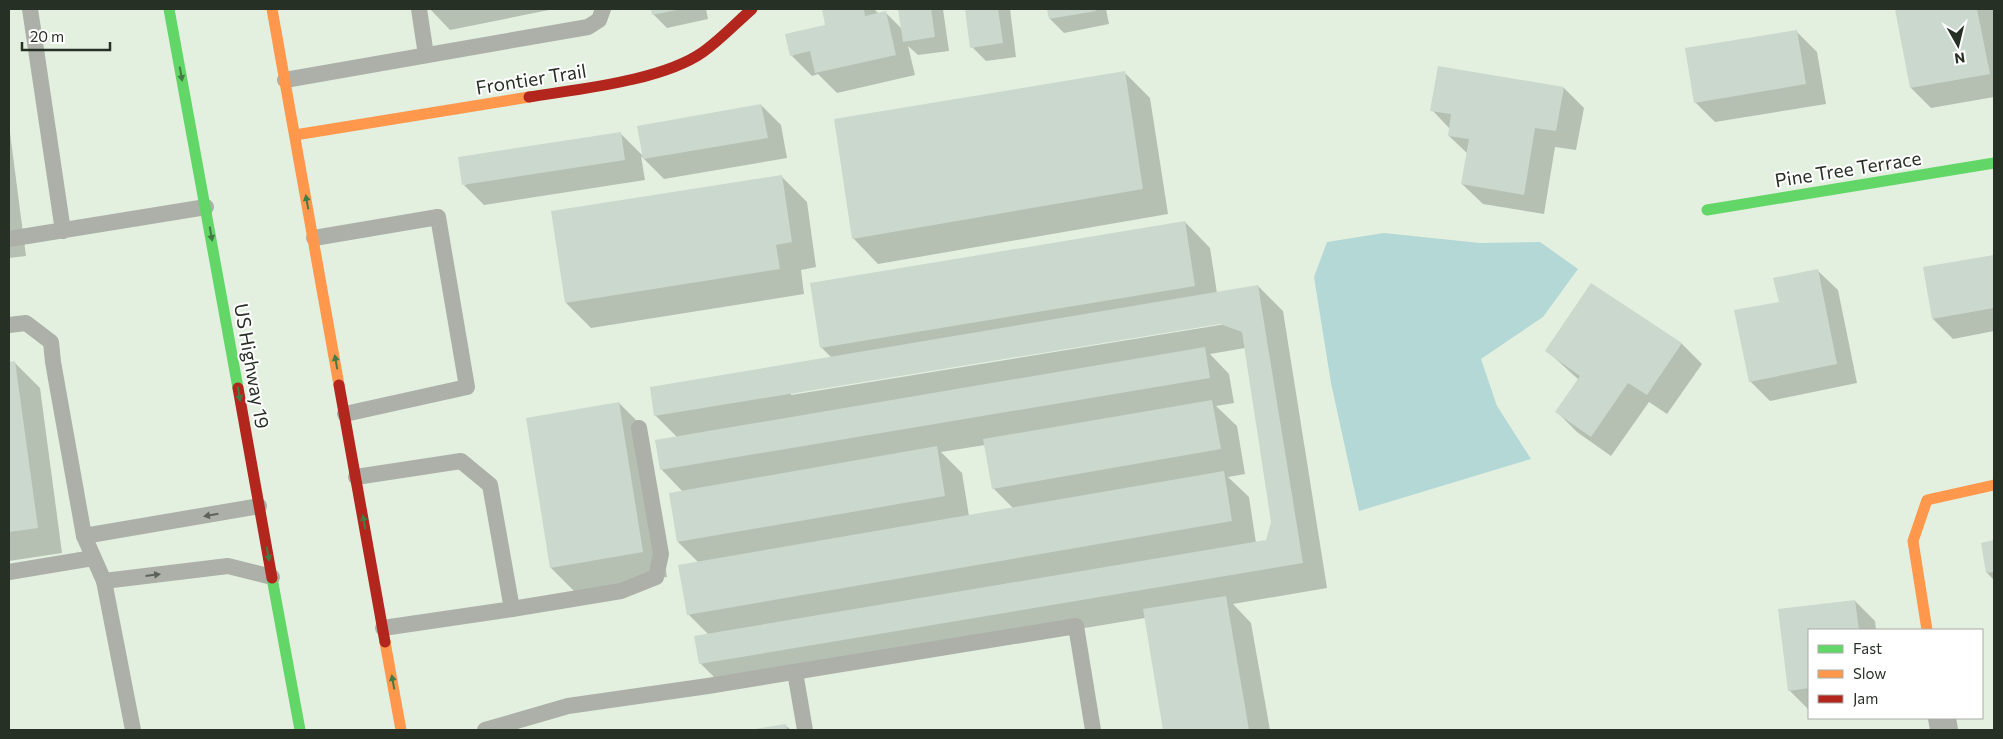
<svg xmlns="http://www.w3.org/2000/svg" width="2003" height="739" viewBox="0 0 2003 739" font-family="Commissioner,sans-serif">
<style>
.water{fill:#b3d8d6}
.shadow{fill:#0003;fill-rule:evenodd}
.building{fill:#cad8ce}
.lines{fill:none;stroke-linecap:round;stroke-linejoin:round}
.lane{stroke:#adb0a9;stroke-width:16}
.street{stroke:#adb0a9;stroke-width:28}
.fast{stroke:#63d668;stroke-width:11}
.slow{stroke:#ff974d;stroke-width:11}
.jam{stroke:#b3261e;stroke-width:11}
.oneway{fill:#427b43}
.oneway2{fill:#5d635a}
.labels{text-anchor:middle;stroke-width:4;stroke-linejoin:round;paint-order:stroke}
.street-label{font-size:19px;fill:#273025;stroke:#fff}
</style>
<rect width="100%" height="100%" fill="#e3f0e0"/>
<!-- water -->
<polygon class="water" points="1384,233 1480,243 1540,242 1578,269 1543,317 1481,359 1497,406 1531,459 1359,511 1331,383 1314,277 1327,242"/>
<!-- shadow -->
<g class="shadow">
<polygon points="430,9 554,9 450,30"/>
<polygon points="652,9 706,9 708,19 667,28 653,14"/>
<polygon points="823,9 874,9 879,14 885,12 902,29 899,9 943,9 949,51 918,55 908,46 915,75 837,93 818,74 812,76 792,56 827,26"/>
<polygon points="967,9 1010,9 1016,57 986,61 972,47"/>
<polygon points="1048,9 1106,9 1109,24 1064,33 1050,19"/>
<polygon points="1896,9 1993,9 1994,97 1931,108 1911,88"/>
<polygon points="1797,32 1817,52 1826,104 1715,122 1695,102"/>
<polygon points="1124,72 1150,98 1168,214 878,264 853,238"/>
<polygon points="1564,88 1584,108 1576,150 1555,147 1544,214 1483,204 1462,184 1468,154 1449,136 1450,129 1432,110"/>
<polygon points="761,105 781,125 787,158 664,179 641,156 645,180 484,205 464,185 620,133 643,156"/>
<polygon points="9,125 26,256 9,258"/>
<polygon points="781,176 807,202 816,267 801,270 804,294 591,328 566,303"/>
<path d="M1185 222 1210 248 1217 293 1258 286 1283 311 1327 588 1233 604 1251 623 1270 730H1164L1145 618 725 688 700 663 709 635 688 614 699 563 678 542 683 492 661 469 677 437 655 415 832 358 821 347ZM1226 321V324L791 395V392ZM1245 348 1272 522 1267 541 1256 543 1249 497 1228 477 1245 474 1237 426 1216 406 1234 403 1229 374 1210 354ZM985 445 993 488 1013 508 969 516 962 473 941 452Z"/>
<polygon points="1994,256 1994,331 1953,339 1933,319 1924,268"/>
<polygon points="1817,270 1838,290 1857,383 1770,401 1750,381 1780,303"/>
<polygon points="1592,285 1682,344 1702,364 1667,414 1649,402 1611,456 1577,432 1557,412 1579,380 1546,350"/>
<polygon points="15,363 40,388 62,553 9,561 9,364"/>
<polygon points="619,403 644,428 667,577 576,593 551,568 528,419"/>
<polygon points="1994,542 1994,580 1987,573 1982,544"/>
<polygon points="1855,601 1875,621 1876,630 1809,630 1809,710 1789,690 1780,610"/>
<polygon points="785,725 791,730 757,730"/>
</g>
<!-- building -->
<g class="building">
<polygon points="651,9 676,9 677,10 652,15"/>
<polygon points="822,9 864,9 865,16 886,11 896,55 815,73 810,51 790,56 785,34 825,25"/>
<polygon points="898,9 931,9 935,37 903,42"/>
<polygon points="965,9 998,9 1003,43 970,48"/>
<polygon points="1047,9 1095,9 1096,11 1049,19"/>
<polygon points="1895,9 1977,9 1990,74 1910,88"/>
<polygon points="1797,30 1806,84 1694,103 1685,48"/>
<polygon points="1438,66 1564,87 1556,131 1535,128 1524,195 1461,184 1469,139 1448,136 1451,114 1430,111"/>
<polygon points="1125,71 1143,189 852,239 834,119"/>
<polygon points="761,104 768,138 643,159 637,126"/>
<polygon points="621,132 625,160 462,185 458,157"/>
<polygon points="782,175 792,242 776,245 780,269 565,303 551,211"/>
<polygon points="1185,221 1195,286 820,348 810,283"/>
<polygon points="1994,255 1994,308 1932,319 1923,267"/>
<polygon points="1818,269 1837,364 1749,382 1734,310 1779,302 1773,278"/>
<polygon points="1591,283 1682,343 1647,395 1628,383 1591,437 1555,412 1580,376 1545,351"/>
<polygon points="1258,285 1303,563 699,664 694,636 1266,540 1271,522 1242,332 1220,324 654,416 650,387"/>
<polygon points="1205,347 1210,378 660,470 655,440"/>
<polygon points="15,361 38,528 9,532 9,362"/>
<polygon points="1212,400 1221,449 992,489 983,439"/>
<polygon points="619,402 643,552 550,568 526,418"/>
<polygon points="937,446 945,496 677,542 669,493"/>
<polygon points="1224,471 1232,521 687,615 678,565"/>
<polygon points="1994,540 1994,572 1986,573 1981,543"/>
<polygon points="1226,596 1249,730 1163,730 1143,609"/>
<polygon points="1855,600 1859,630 1809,630 1809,688 1788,691 1778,609"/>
<polygon points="786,724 787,730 755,730 755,729"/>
</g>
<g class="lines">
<!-- lane -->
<g class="lane">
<polyline points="30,9 63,231"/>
<polyline points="419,9 426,55"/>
<polyline points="285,80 588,27 599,20 603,9"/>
<polyline points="314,238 438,217 467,387 345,414"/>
<polyline points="9,239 206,207"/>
<polyline points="9,325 26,323 51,342 53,362 84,536 104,581 133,730"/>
<polyline points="356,477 461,461 490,485 512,609 383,628"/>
<polyline points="84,536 259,506"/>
<polyline points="9,572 93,558"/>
<polyline points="104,581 228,566 272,577"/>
<polyline points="512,609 621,591 656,577 661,554 639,428"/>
<polyline points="795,672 805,730"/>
<polyline points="485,730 568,706 708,686 1076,626 1093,730"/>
</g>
<!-- street -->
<polyline class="street" points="1942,718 1944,730"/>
<!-- fast -->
<g class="fast">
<polyline points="169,9 238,388"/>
<polyline points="1707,210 1994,163"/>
<polyline points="272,578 300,730"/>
</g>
<!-- slow -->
<g class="slow">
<polyline points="272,9 339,385"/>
<polyline points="295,135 529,97"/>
<polyline points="1927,630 1913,541 1927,500 1994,485"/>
<polyline points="385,642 401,730"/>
</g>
<!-- jam -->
<g class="jam">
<path d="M529 97C578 89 662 81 703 52 720 40 736 23 752 9"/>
<polyline points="339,385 385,642"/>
<polyline points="238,388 272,578"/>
</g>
</g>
<!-- one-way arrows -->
<defs><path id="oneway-solid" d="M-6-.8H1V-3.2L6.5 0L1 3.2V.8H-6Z" transform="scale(1.25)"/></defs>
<g class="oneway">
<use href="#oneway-solid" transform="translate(181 74) rotate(80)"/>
<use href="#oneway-solid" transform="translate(307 202) rotate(-100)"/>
<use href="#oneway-solid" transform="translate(211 234) rotate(80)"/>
<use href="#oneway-solid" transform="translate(336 362) rotate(-100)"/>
<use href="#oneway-solid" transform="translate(239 394) rotate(80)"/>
<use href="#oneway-solid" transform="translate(364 522) rotate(-100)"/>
<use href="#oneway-solid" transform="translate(268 554) rotate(79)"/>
<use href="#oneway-solid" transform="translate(393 682) rotate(-100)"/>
</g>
<g class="oneway2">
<use href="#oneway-solid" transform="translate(211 515) rotate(170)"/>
<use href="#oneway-solid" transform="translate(153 575) rotate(-7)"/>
</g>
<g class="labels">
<!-- street labels -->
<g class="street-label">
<text transform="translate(531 79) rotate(-9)" y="7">Frontier Trail</text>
<text transform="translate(1848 169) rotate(-9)" y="7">Pine Tree Terrace</text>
<text transform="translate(252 366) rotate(80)" y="7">US Highway 19</text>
</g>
</g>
<!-- border -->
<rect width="2003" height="739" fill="none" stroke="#273025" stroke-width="20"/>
<!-- legend -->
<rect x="1808" y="629" width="175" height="90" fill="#ffffff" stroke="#a9aca8"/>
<rect x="1818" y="645" width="25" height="8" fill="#63d668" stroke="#a9aca8"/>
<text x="1853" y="654" font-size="15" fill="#273025">Fast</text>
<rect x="1818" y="670" width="25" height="8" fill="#ff974d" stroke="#a9aca8"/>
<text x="1853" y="679" font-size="15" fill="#273025">Slow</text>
<rect x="1818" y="695" width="25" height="8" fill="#b3261e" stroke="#a9aca8"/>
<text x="1853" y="704" font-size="15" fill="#273025">Jam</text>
<!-- north arrow -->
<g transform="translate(1958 45) rotate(172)" stroke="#ffffff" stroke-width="4" paint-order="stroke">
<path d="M0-4L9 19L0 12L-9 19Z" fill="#273025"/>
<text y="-8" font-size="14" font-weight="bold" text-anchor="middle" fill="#273025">N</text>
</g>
<!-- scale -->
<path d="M22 42v8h88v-8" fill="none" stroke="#273025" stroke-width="2.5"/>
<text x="30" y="42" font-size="15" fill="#273025" stroke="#ffffff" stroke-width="4" paint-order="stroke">20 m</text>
</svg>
